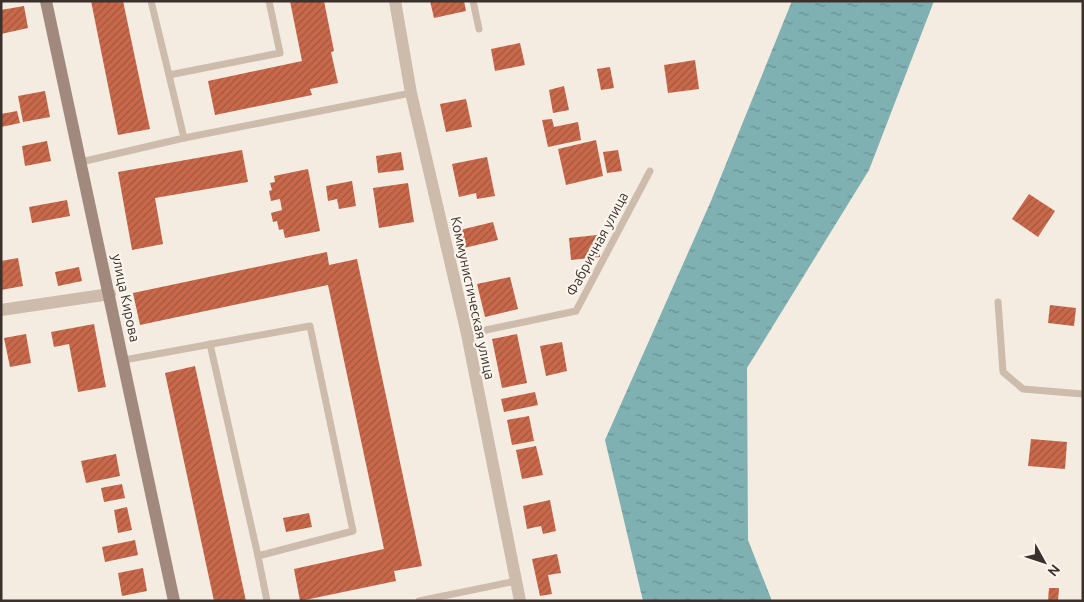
<svg xmlns="http://www.w3.org/2000/svg" width="1084" height="602" viewBox="0 0 1084 602" font-family="Ubuntu,sans-serif">
<style>
.water{fill:url(#water-ripples)}
.building{fill:url(#building-hatch)}
.lines{fill:none;stroke-linecap:round;stroke-linejoin:round}
.lane{stroke:#cdbbac;stroke-width:7}
.street{stroke:#cdbbac;stroke-width:12}
.secondary{stroke:#a18a7d;stroke-width:12}
.labels{text-anchor:middle;stroke-width:4.5;stroke-linejoin:round;paint-order:stroke}
.street-label{font-size:14px;fill:#3b302b;stroke:#fbf5ee}
</style>
<defs>
<pattern id="water-ripples" width="26" height="14" patternUnits="userSpaceOnUse" patternTransform="scale(1.25)"><rect width="26" height="14" fill="#7fb0b2"/><path d="M2 4q2-2 4 0t4 0M15 11q2-2 4 0t4 0" fill="none" stroke="#699091"/></pattern>
<pattern id="building-hatch" width="6" height="6" patternUnits="userSpaceOnUse" patternTransform="scale(1.25)"><rect width="6" height="6" fill="#c8694b"/><path d="M-1 1l2-2M0 6l6-6M5 7l2-2" fill="none" stroke="#a4573f"/></pattern>
</defs>
<rect width="100%" height="100%" fill="#f4ebe1"/>
<!-- water -->
<polygon class="water" points="792,1 934,1 869,170 747,368 748,540 772,601 643,601 605,440 711,201"/>
<!-- building -->
<g class="building">
<polygon points="91,1 123,1 150,129 118,135"/>
<polygon points="290,1 324,1 334,51 331,52 338,83 310,89 312,95 215,115 208,81 302,61"/>
<polygon points="430,1 464,1 466,11 434,18"/>
<polygon points="24,6 28,28 1,34 1,10"/>
<polygon points="520,43 525,65 495,71 491,49"/>
<polygon points="695,60 699,89 668,93 664,65"/>
<polygon points="610,67 614,88 601,90 597,69"/>
<polygon points="564,86 569,110 553,113 549,90"/>
<polygon points="45,91 50,117 23,122 18,96"/>
<polygon points="466,99 472,127 446,132 440,104"/>
<polygon points="17,111 20,123 1,127 1,114"/>
<polygon points="552,119 554,127 578,122 581,140 548,147 542,120"/>
<polygon points="596,140 603,176 566,185 558,149"/>
<polygon points="47,141 51,161 25,166 22,146"/>
<polygon points="242,150 248,182 155,198 163,244 132,250 118,172"/>
<polygon points="618,150 622,171 607,173 603,152"/>
<polygon points="401,152 404,170 378,173 376,156"/>
<polygon points="487,157 495,196 477,199 476,193 459,197 452,164"/>
<polygon points="308,169 320,231 285,238 283,229 279,230 277,221 273,222 271,213 282,210 280,199 271,201 269,191 272,190 270,183 275,182 274,176"/>
<polygon points="352,181 356,206 339,209 337,199 328,201 326,186"/>
<polygon points="408,183 414,222 379,228 373,188"/>
<polygon points="1029,194 1055,211 1038,237 1012,219"/>
<polygon points="67,200 70,216 32,223 29,207"/>
<polygon points="493,222 498,240 464,248 460,230"/>
<polygon points="597,235 600,257 571,260 569,238"/>
<polygon points="327,252 329,265 357,259 422,566 394,571 396,581 300,601 294,569 384,549 328,285 140,325 133,293"/>
<polygon points="18,258 23,286 1,290 1,261"/>
<polygon points="79,267 82,281 58,286 55,272"/>
<polygon points="510,277 518,309 485,317 477,284"/>
<polygon points="1050,305 1076,308 1074,326 1048,323"/>
<polygon points="94,324 106,387 78,392 69,344 54,347 51,332"/>
<polygon points="26,334 31,363 10,367 4,338"/>
<polygon points="517,334 527,383 502,388 492,339"/>
<polygon points="562,342 567,371 546,376 540,346"/>
<polygon points="195,366 246,601 214,601 165,373"/>
<polygon points="535,392 538,405 504,412 501,399"/>
<polygon points="529,416 534,441 512,445 507,420"/>
<polygon points="1031,439 1067,442 1065,469 1028,466"/>
<polygon points="536,446 543,475 522,479 516,450"/>
<polygon points="116,454 120,476 86,483 81,461"/>
<polygon points="122,484 125,498 104,502 101,488"/>
<polygon points="550,500 556,531 543,534 541,526 527,529 523,506"/>
<polygon points="127,507 132,530 118,533 114,510"/>
<polygon points="309,513 312,527 286,532 283,518"/>
<polygon points="135,540 138,555 105,562 102,547"/>
<polygon points="557,554 561,573 548,575 552,594 540,596 532,559"/>
<polygon points="143,568 147,591 122,596 118,573"/>
<polygon points="1049,588 1059,588 1058,601 1048,601"/>
</g>
<g class="lines">
<!-- lane -->
<g class="lane">
<polyline points="151,1 169,75"/>
<polyline points="473,1 479,29"/>
<polyline points="184,138 411,93"/>
<polyline points="81,162 184,138 169,75 280,53 269,1"/>
<polyline points="998,302 1003,372 1023,389 1083,394"/>
<polyline points="467,334 576,311 650,171"/>
<polyline points="210,344 258,556"/>
<polyline points="124,360 310,326 353,531 258,556 267,601"/>
<polyline points="419,601 516,581"/>
</g>
<!-- street -->
<g class="street">
<polyline points="395,1 411,93 467,334 520,601"/>
<polyline points="1,310 110,294"/>
</g>
<!-- secondary -->
<polyline class="secondary" points="46,1 174,601"/>
</g>
<g class="labels">
<!-- street labels -->
<g class="street-label">
<text transform="translate(597 244) rotate(-62)" y="5">Фабричная улица</text>
<text transform="translate(126 298) rotate(78)" y="5">улица Кирова</text>
<text transform="translate(473 298) rotate(78)" y="5">Коммунистическая улица</text>
</g>
</g>
<!-- border -->
<rect width="1084" height="602" fill="none" stroke="#3b302b" stroke-width="5"/>
<!-- north arrow -->
<g transform="translate(1044 562) rotate(130)" stroke="#fbf5ee" stroke-width="4" paint-order="stroke">
<path d="M0-4L9 19L0 12L-9 19Z" fill="#3b302b"/>
<text y="-8" font-size="14" font-weight="bold" text-anchor="middle" fill="#3b302b">N</text>
</g>
</svg>
